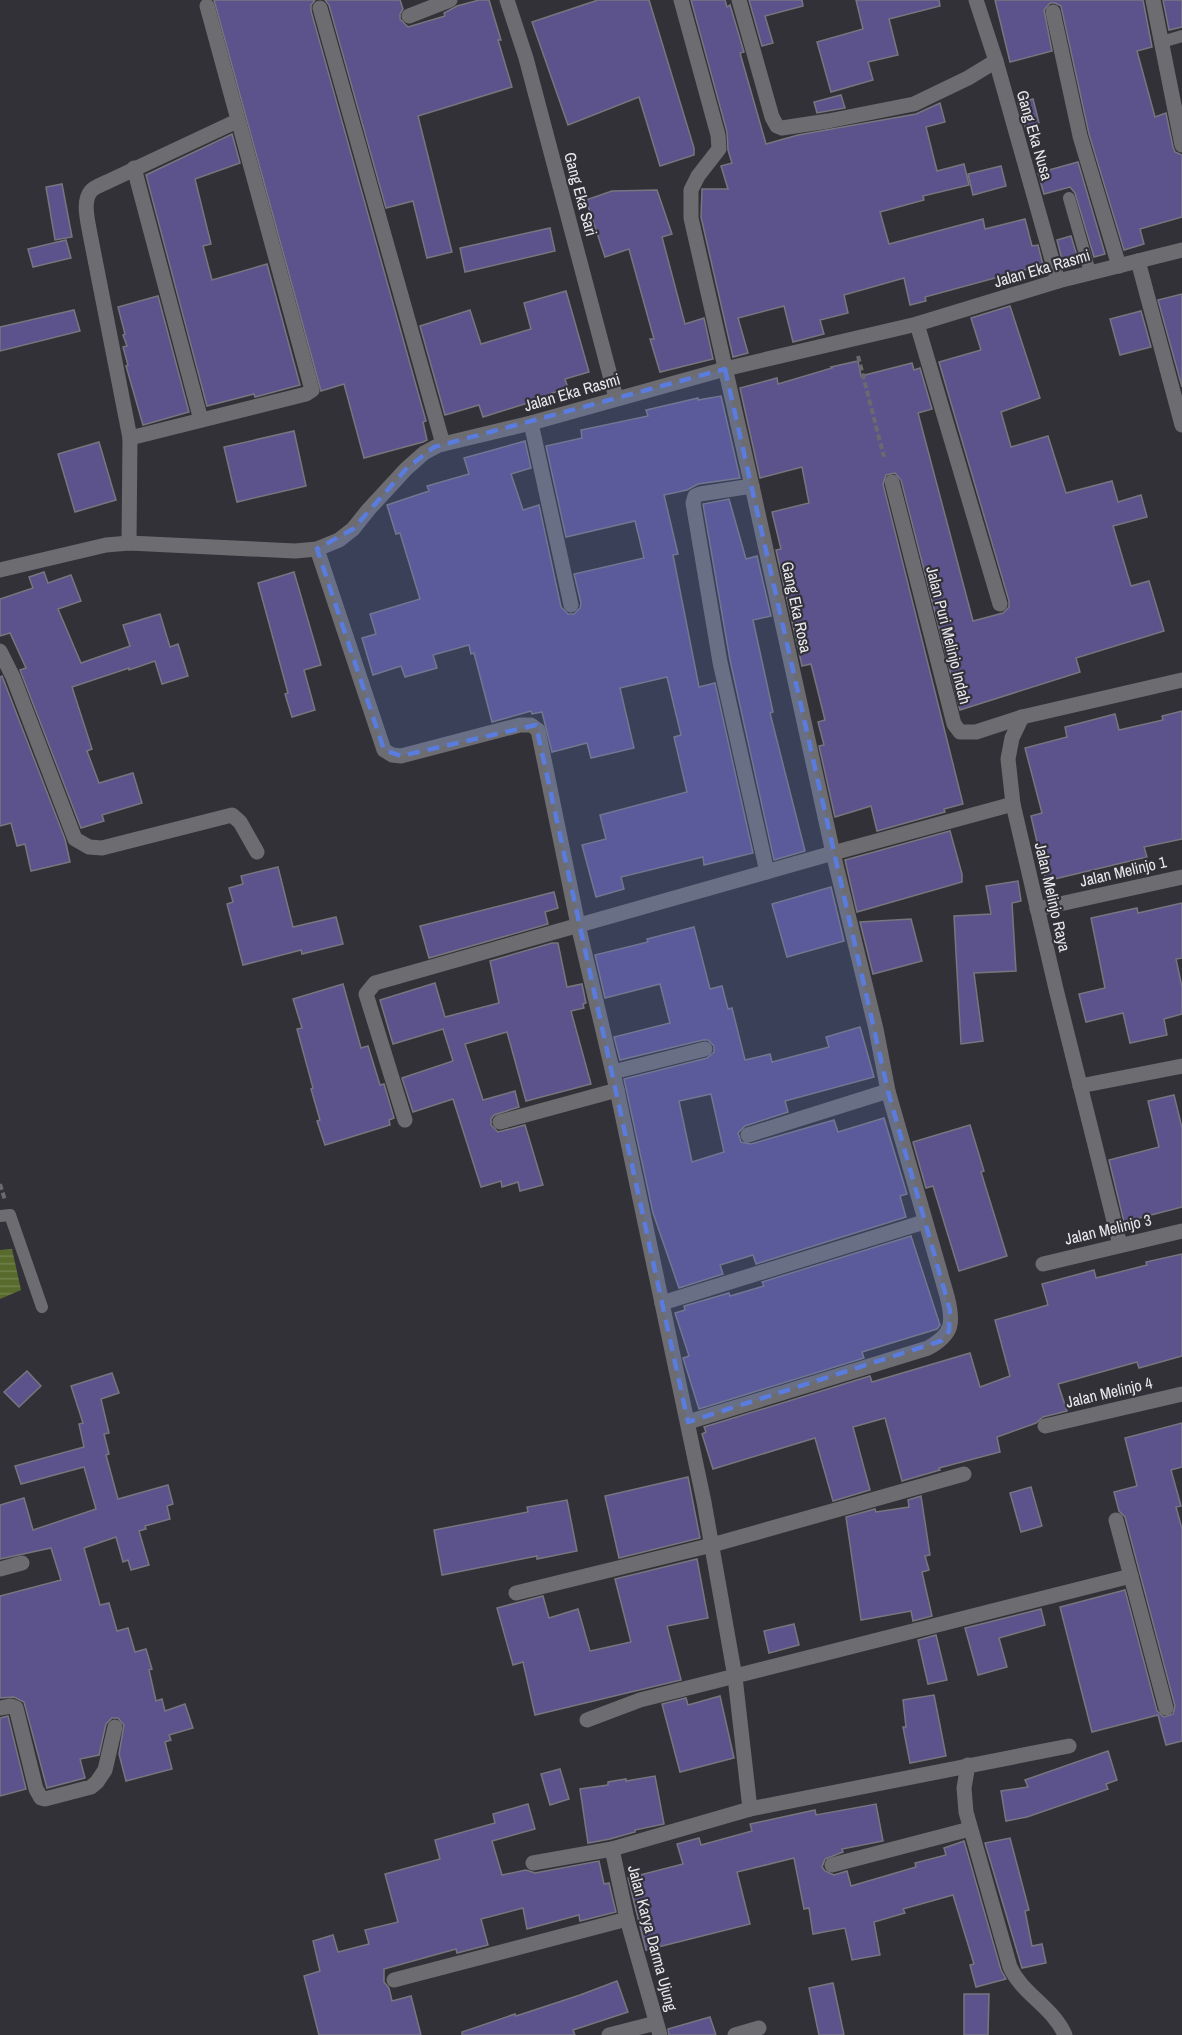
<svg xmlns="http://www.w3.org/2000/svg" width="1182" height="2035" viewBox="0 0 1182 2035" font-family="'Archivo Narrow',sans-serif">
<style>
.water{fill:url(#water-rules)}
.building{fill:#5c538c;stroke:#77767e;stroke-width:1.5;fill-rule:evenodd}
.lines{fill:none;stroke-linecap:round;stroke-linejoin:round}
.path{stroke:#6a696f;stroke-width:4;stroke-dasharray:6 3;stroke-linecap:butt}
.service{stroke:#6d6c70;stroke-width:12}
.minor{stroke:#6d6c70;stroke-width:15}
.marked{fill:#5a7cde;fill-opacity:0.2;stroke:#5a7cde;stroke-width:4.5;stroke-dasharray:12 8;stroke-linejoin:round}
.labels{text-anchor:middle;stroke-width:4.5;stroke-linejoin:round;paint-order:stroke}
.street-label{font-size:16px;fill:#e9e8ed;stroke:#323138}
</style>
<defs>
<pattern id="water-rules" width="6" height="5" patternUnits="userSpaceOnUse" patternTransform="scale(1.5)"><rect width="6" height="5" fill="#596b2c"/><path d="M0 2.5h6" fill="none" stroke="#71804b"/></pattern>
</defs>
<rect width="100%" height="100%" fill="#323138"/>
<!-- water -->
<polygon class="water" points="12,1249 21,1290 0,1299 0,1250"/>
<!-- building -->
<g class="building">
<polygon points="214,0 315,0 311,5 311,11 426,421 423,422 427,440 423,442 364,458 344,384 321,391"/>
<polygon points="325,0 400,0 403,9 400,14 400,19 408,27 445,16 444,13 457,6 479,0 489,0 501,40 498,40 512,87 418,116 452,252 427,258 413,201 386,208 329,5"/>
<polygon points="598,0 649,0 694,148 694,155 660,166 639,97 568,125 532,22"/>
<polygon points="691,0 725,0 727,7 730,5 744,52 740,53 766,144 798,135 916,114 940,103 945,122 926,127 937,171 964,164 969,185 923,196 924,200 880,212 889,244 983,219 985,229 1025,219 1032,246 1038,245 1043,265 925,297 926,301 910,305 904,278 844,295 848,313 820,320 824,334 793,342 784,306 738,318 748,353 733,357 701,217 702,189 728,189 721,166 732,163 728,150 727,132"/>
<polygon points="749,0 802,0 803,6 765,16 773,43 762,46"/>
<polygon points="856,0 939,0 940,6 889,19 898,55 868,62 873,80 831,92 817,42 863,29"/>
<polygon points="995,0 1143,0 1152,47 1137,51 1155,117 1166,113 1173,147 1175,152 1182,155 1182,217 1140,229 1144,244 1124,250 1089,134 1061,6 1055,3 1050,3 1044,10 1052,51 1010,62"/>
<polygon points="1163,0 1182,0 1182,27 1169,30"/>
<polygon points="841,95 845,108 817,113 814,102"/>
<polygon points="1033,99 1039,123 1025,127 1018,103"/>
<polygon points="232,134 240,163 195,179 211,244 203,246 212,280 267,264 300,385 255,397 254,394 207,406 146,175"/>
<polygon points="1078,162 1105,254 1094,257 1075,193 1070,187 1044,194 1038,173"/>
<polygon points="1001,166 1006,186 973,195 968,174"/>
<polygon points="62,184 72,237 55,240 46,187"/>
<polygon points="657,190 672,234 662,237 685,324 704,318 713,359 660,372 650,339 654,339 629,249 605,257 586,200 612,191"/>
<polygon points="550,228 555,251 465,272 460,248"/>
<polygon points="1071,236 1077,256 1062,260 1057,240"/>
<polygon points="66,240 71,258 33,267 28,249"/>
<polygon points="566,291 589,372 565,379 568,388 549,394 550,396 483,417 479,405 445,415 420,326 470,310 481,344 531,329 524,303"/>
<polygon points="1182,294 1182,387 1158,300"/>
<polygon points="158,296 189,412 143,425 126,366 128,365 123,347 127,346 123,335 125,334 118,307"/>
<polygon points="1010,306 1040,398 1001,412 1011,447 1048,436 1066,493 1112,481 1118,502 1141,495 1147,517 1113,526 1131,586 1149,581 1164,631 1076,658 1080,672 960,710 901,480 895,473 886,475 883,484 963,804 944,809 945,812 877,831 871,806 835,817 819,746 824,745 818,722 825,720 811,664 802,666 776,550 781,549 772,512 809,503 802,467 760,478 740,388 777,378 778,384 832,368 831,367 858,361 861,376 912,363 914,370 920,368 932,409 918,413 973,621 1003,613 1009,607 1009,601 939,362 981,350 971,318"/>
<polygon points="74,310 80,331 0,351 0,327"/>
<polygon points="1141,311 1151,347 1120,355 1110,319"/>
<polygon points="721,396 740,478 698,484 687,490 664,495 678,554 673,555 699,687 715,683 753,853 704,865 703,857 621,877 624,889 596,897 582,845 606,839 600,815 687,792 674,737 681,735 667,677 620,688 634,748 591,758 587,743 552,752 542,712 532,714 531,711 492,722 474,653 471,654 469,645 433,655 437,668 405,677 401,666 373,675 362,638 376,634 370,614 420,599 400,533 396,534 387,505 429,491 427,486 469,474 464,458 525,441 531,468 511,474 523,510 539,505 561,607 568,614 574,614 580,608 581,603 574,574 644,558 635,521 566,537 546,446 582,438 581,430 648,416 646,410 698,398 698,400"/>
<polygon points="294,431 306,486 237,502 224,447"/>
<polygon points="99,442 116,500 75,512 58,454"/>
<polygon points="729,499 746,559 757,556 771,616 753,620 773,712 770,713 805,851 774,860 730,660 703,504"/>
<polygon points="44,572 48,583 71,575 81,601 58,609 81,663 130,646 123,625 160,614 170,647 178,644 188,676 162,684 155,661 129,670 129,668 72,687 92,749 87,751 99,783 133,773 142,803 102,815 104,821 81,828 20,670 26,668 10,633 0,636 0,599 33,588 29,577"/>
<polygon points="294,572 321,665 304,670 315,710 292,717 285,694 288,693 258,583"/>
<polygon points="2,676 65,839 70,862 31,871 25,844 17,846 11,823 0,826 0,677"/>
<polygon points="1182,711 1182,839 1144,847 1147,857 1046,881 1031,816 1042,813 1025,748 1067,737 1065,727 1115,714 1119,730 1163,720 1162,716"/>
<polygon points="950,831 962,874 962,882 857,912 845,860"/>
<polygon points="278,867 293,927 336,917 343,944 302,954 301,950 243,965 227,904 233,902 229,888 243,884 241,876"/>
<polygon points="1018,881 1021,901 1012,903 1016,971 974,973 983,1041 961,1044 954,916 991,914 986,886"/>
<polygon points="831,887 844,941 787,957 772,904"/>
<polygon points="554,892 558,908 545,912 548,924 429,958 420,926"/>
<polygon points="1182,903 1182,958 1176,959 1182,987 1182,1014 1164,1019 1167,1035 1130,1043 1123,1013 1086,1022 1079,994 1105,988 1091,918 1137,908 1138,913"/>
<polygon points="911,919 922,961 873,974 860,922"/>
<path d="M694 927 710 989 722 986 728 1009 732 1008 745 1060 770 1054 772 1062 829 1047 826 1037 860 1027 874 1077 785 1101 788 1112 745 1126 738 1133 741 1142 751 1144 834 1120 838 1132 884 1118 907 1194 900 1196 906 1217 756 1264 753 1255 720 1265 723 1274 679 1288 653 1213 624 1079 707 1058 714 1052V1046L708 1040H703L620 1060 614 1037 670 1023 660 984 605 998 595 955 648 942 647 939ZM711 1094 724 1152 692 1162 679 1101Z"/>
<polygon points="552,943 558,943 567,987 582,984 586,1003 583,1004 584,1008 571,1011 591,1084 526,1101 507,1032 465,1044 483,1100 515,1091 519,1107 494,1115 491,1119 491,1125 498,1132 525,1125 543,1185 520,1191 518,1182 502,1187 501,1181 481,1187 453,1099 413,1112 402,1078 453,1061 443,1029 393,1044 380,1000 435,983 445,1017 499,1003 490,961"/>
<polygon points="343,984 361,1048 368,1046 380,1085 384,1084 394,1118 389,1120 390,1125 325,1145 317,1121 320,1120 311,1089 313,1088 297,1029 302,1028 293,999"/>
<polygon points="1174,1095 1182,1128 1182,1207 1124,1222 1109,1160 1159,1147 1148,1101"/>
<polygon points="970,1125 984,1171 981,1172 1007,1256 959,1271 933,1186 926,1188 913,1142"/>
<polygon points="911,1236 940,1325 937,1329 862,1352 864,1358 699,1409 684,1361 683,1358 689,1356 675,1313 685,1310 684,1306 729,1293 730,1296 764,1286 762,1282"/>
<polygon points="1182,1254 1182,1356 1139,1368 1137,1362 1058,1384 1067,1411 1043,1417 1036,1423 997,1437 1000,1452 939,1468 940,1470 902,1481 885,1418 853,1427 870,1490 833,1501 815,1438 713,1469 702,1434 706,1432 704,1427 870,1376 872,1382 970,1353 980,1387 1010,1376 995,1320 1048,1305 1042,1284 1094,1270 1096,1278 1147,1265 1146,1262"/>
<polygon points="27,1371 41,1386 19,1407 4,1392"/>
<polygon points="112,1373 119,1393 101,1399 109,1433 104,1434 109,1454 106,1455 118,1499 168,1485 173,1504 167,1506 170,1519 145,1526 146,1529 139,1531 149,1565 131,1570 128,1560 123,1562 116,1537 84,1548 100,1605 109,1603 117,1631 128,1628 135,1652 146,1649 152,1669 149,1670 156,1701 162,1699 165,1711 185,1704 193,1728 169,1735 171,1740 165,1742 172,1769 126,1781 119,1754 124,1725 118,1718 112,1718 106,1724 99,1755 80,1759 85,1778 47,1788 24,1702 14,1697 0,1698 0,1596 61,1580 51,1548 0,1559 0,1505 24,1498 33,1530 96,1509 84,1467 21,1484 15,1466 84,1447 79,1424 83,1423 71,1386"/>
<polygon points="1182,1423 1182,1467 1171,1470 1181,1506 1176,1507 1182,1529 1182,1741 1166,1745 1158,1715 1092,1732 1060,1607 1125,1590 1157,1711 1164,1717 1173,1714 1175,1706 1125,1517 1119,1511 1114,1492 1137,1486 1125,1438"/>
<polygon points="688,1477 700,1538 619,1558 605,1496"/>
<polygon points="1031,1487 1042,1526 1021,1532 1010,1493"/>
<polygon points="921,1496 930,1555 925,1556 929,1570 922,1572 932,1616 913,1621 911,1611 861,1620 846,1517 875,1509 876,1512 909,1507 908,1500"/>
<polygon points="567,1500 577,1551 537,1559 537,1556 442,1575 434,1530 528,1512 527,1507"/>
<polygon points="697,1559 708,1618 667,1626 681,1680 535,1715 523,1662 513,1665 497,1608 543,1596 549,1618 578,1609 590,1651 631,1642 615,1579"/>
<polygon points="1041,1609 1045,1625 999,1638 1007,1667 978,1675 965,1628"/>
<polygon points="794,1624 799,1645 769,1653 764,1631"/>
<polygon points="936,1635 947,1680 928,1684 918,1640"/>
<polygon points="934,1695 946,1756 910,1763 903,1727 906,1727 903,1700"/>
<polygon points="720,1696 734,1758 680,1772 662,1704 686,1698 688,1705"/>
<polygon points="8,1716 26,1789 0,1796 0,1718"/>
<polygon points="1108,1751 1117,1780 1106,1784 1108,1789 1027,1817 1006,1821 1001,1791 1028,1787 1025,1780"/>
<polygon points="560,1769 569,1799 550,1805 541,1774"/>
<polygon points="655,1776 664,1824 635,1830 635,1832 610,1839 588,1843 580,1789 608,1785 608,1782 626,1779 626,1781"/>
<polygon points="528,1804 535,1829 492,1841 502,1875 526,1870 535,1873 599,1861 604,1884 609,1883 616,1912 580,1921 579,1915 527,1929 523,1908 481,1919 488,1945 457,1953 456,1949 384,1969 384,1982 389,1988 392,2001 411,1996 421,2035 319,2035 304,1976 320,1971 313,1941 333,1935 338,1952 369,1944 365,1930 398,1922 385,1874 440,1859 435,1840 495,1823 493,1814"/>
<polygon points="876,1804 883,1841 842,1849 843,1852 825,1859 822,1867 825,1871 834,1875 847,1871 851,1886 916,1867 915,1863 946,1855 944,1848 964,1841 1001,1970 1006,1979 976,1987 970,1965 974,1964 953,1895 903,1909 905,1913 874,1922 880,1955 852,1960 845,1928 813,1934 809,1908 804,1909 794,1858 737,1872 750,1924 646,1950 628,1878 683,1864 677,1844 699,1838 701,1845 752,1831 750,1824 815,1810 816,1815"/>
<polygon points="1010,1838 1029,1910 1025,1911 1032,1946 1042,1944 1046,1963 1022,1968 985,1843"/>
<polygon points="617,1981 628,2012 573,2030 575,2035 462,2035 462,2032 515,2014 516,2016 580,1995"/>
<polygon points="833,1983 844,2035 819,2035 809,1988"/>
<polygon points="964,1994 989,1994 988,2035 964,2035"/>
<polygon points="710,2017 716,2035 669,2035 668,2029"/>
</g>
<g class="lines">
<!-- path -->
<g class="path">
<polyline points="858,356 884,457"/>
<polyline points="0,1184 5,1200"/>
</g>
<!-- service -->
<g class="service">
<polyline points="1162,42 1182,36"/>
<polyline points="1069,198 1090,272"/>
<polyline points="0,1216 10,1215 42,1307"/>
</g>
<!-- minor -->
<g class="minor">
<polyline points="507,0 526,58 616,398"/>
<path d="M681 0 718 135 719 149 698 176 691 190V218L752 486 833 853 876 1029 888 1091 947 1296C954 1323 953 1334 928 1348L688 1422"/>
<polyline points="739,0 772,117 777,126 782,128 828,121 914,104 968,78 996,61"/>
<polyline points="976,0 996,61 1058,281"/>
<polyline points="1153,0 1182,145"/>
<polyline points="320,8 443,444"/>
<polyline points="1053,12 1080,136 1119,266"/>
<polyline points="409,16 450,0"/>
<polyline points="134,168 201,420"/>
<polyline points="1138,261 1182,425"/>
<polyline points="917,324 1000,604"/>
<polyline points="531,423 571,605"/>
<polyline points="130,438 306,394 312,390 207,6"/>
<polyline points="892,482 954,724 960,732 976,732 1022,717"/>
<polyline points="752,486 700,494 695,496 693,503 720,662 767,872"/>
<path d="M129 543 130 438 90 234C88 222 82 201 91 191 94 187 103 184 107 182L237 121"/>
<polyline points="317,549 384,750 392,755 401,756 520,725 531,725 538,730 578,925 617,1090 704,1502 735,1677 750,1809"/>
<polyline points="0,570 106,545 129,543 295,551 317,549 339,540 353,529 369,509 406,469 424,453 439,445 531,423 725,369 917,324 1058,281 1182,250"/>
<polyline points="0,651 13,677 75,839 89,847 102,848 232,815 240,822 257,852"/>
<polyline points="1037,909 1182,877"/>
<polyline points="613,1072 705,1049"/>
<polyline points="1080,1086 1182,1066"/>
<polyline points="405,1120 366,994 375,983 833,853 1013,804"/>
<polyline points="500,1122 617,1090"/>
<polyline points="748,1135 888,1091"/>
<polyline points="1120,1245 1056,989 1013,804 1008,759 1012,738 1022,717 1182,680"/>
<polyline points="1043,1264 1182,1231"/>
<polyline points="662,1303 924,1222"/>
<polyline points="1045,1426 1182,1394"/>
<polyline points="1116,1520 1166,1708"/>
<polyline points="0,1569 22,1563"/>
<polyline points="516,1593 712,1545 964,1474"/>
<polyline points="0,1708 11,1706 16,1708 36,1789 41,1798 45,1799 91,1787 97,1782 105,1770 115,1727"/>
<polyline points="587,1720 640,1700 1131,1576"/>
<path d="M968 1765 964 1788 966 1812 1010 1967C1022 1994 1053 2007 1065 2035"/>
<polyline points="612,1849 627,1919 660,2035"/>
<polyline points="533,1863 612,1849 750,1809 1069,1746"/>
<polyline points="832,1865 970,1829"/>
<polyline points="394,1980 627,1919"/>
<polyline points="609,2035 656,2023"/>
<polyline points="735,2035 759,2028"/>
</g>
</g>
<!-- marked area -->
<path class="marked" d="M725 369 888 1091 950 1310 949 1331 941 1341 688 1422 536 725 401 756 384 750 317 549 353 529 406 469 434 447Z"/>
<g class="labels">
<!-- street labels -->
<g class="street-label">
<text transform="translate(1035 135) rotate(74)" y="6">Gang Eka Nusa</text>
<text transform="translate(581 194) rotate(75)" y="6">Gang Eka Sari</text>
<text transform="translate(1042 268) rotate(-16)" y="6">Jalan Eka Rasmi</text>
<text transform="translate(572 392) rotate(-16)" y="6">Jalan Eka Rasmi</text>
<text transform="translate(797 607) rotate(78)" y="6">Gang Eka Rosa</text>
<text transform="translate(949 635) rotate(76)" y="6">Jalan Puri Melinjo Indah</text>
<text transform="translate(1123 871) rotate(-13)" y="6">Jalan Melinjo 1</text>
<text transform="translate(1053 897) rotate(77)" y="6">Jalan Melinjo Raya</text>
<text transform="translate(1108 1229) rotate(-13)" y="6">Jalan Melinjo 3</text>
<text transform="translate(1109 1392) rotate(-13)" y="6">Jalan Melinjo 4</text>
<text transform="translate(653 1938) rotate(75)" y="6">Jalan Karya Darma Ujung</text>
</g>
</g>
</svg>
